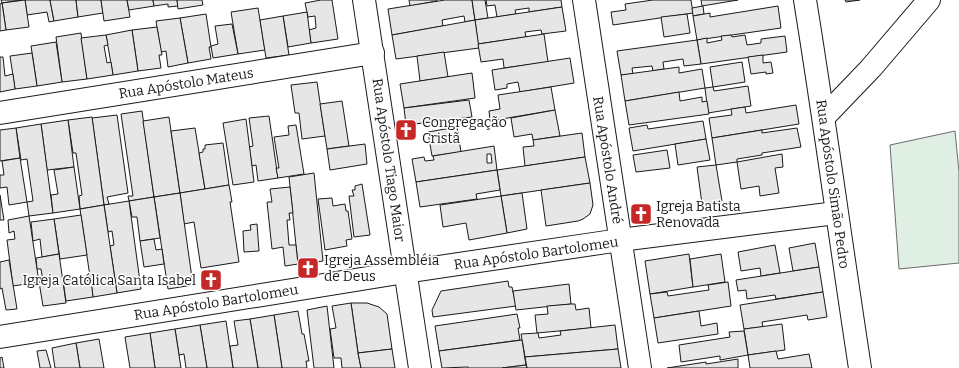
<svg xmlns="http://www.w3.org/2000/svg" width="959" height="368" font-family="Bitter,serif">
<rect width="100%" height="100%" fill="#fff"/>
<path fill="#e0efe3" stroke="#6a6a6a" d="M 955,131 L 959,172 L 959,263 L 899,269 L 890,145 Z"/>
<g fill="#e6e6e6" stroke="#1a1a1a" fill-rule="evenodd">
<path d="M 1,0 L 22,0 L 2,3 Z"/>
<path d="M 25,0 L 50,0 L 54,21 L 49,22 L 47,12 L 27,15 Z"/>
<path d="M 25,0 L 29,27 L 6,30 L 2,3 Z"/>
<path d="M 50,0 L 76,0 L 78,17 L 54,21 Z"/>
<path d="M 76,0 L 101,0 L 103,13 L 78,17 Z"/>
<path d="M 101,0 L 127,0 L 130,17 L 104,21 Z"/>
<path d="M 127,0 L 153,0 L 154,6 L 129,10 Z"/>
<path d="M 153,0 L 177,0 L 178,6 L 168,7 L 168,4 L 154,6 Z"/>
<path d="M 177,0 L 202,0 L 203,5 L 178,9 Z"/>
<path d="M 321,0 L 332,0 L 338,39 L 311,43 L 309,30 L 316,28 L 315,16 L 308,17 L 305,3 Z"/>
<path d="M 409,0 L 437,0 L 437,1 L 410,6 Z"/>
<path d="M 445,0 L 472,0 L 475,20 L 465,22 L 464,16 L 442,20 L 443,26 L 392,35 L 388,9 Z"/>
<path d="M 472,0 L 485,0 L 488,18 L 475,20 Z"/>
<path d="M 486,0 L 561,0 L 562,7 L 529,12 L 529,8 L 515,10 L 516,14 L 497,17 L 495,5 L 487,6 Z"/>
<path d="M 653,0 L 691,0 L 693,13 L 613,25 L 611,12 L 626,10 L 625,4 Z"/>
<path d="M 701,0 L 738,0 L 702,6 Z"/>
<path d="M 845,0 L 860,0 L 846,2 Z"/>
<path d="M 2,3 L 6,30 L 0,31 L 0,4 Z"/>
<path d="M 703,6 L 704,14 L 693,16 L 692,8 Z"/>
<path d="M 778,6 L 781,28 L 697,40 L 693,16 L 710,13 L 710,17 Z"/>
<path d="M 562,7 L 566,31 L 542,34 L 541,30 L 525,32 L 526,37 L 478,44 L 475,20 Z"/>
<path d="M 258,8 L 265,50 L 238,54 L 231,12 Z"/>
<path d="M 307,12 L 311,43 L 288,47 L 283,16 Z"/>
<path d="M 206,14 L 211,47 L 209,47 L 211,59 L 188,63 L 180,18 Z"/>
<path d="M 687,14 L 690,33 L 664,37 L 661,17 Z"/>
<path d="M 283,16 L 289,55 L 266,58 L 260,20 Z"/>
<path d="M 180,18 L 188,63 L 168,67 L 166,51 L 161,52 L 156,21 Z"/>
<path d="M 475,20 L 479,48 L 396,59 L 392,35 Z"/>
<path d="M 232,24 L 238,54 L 213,58 L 211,46 L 218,44 L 215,26 Z"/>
<path d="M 157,27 L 162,55 L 159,55 L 161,68 L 138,71 L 132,30 Z"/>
<path d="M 132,30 L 138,71 L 113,75 L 106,35 Z"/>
<path d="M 81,33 L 87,79 L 62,82 L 56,37 Z"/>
<path d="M 544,34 L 548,62 L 504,68 L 503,59 L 481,62 L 478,44 Z"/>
<path d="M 106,35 L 108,45 L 104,46 L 107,63 L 111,62 L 113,75 L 87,79 L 81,38 Z"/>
<path d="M 731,35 L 732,37 L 745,35 L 747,45 L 761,43 L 761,39 L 785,36 L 787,52 L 701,64 L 697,40 L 707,38 L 707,43 L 722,40 L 721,36 Z"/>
<path d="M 697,40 L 701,64 L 684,66 L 683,59 L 663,62 L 664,69 L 653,71 L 652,66 L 632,68 L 633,74 L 621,75 L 617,51 Z"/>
<path d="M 56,42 L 62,82 L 37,86 L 31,46 Z"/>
<path d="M 444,52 L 448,77 L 420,81 L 417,56 Z"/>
<path d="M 32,53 L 37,86 L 15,89 L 10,56 Z"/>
<path d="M 763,55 L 763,63 L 771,62 L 773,73 L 766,74 L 766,72 L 751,74 L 748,57 Z"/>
<path d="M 0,57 L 3,57 L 5,76 L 13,74 L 15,89 L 0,92 Z"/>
<path d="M 570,58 L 574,83 L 520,92 L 518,82 L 507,84 L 507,88 L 495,90 L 492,70 Z"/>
<path d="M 742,62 L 745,82 L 713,87 L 710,67 Z"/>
<path d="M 679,67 L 679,73 L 702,69 L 705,88 L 625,101 L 621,75 Z"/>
<path d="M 472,73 L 475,98 L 404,108 L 400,84 Z"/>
<path d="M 317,82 L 325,136 L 302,139 L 299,113 L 295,113 L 291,85 Z"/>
<path d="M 748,86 L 751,106 L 708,113 L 705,88 L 713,87 L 714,91 Z"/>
<path d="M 551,87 L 555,110 L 490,121 L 489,111 L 500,109 L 498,95 Z"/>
<path d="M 679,92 L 680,101 L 702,97 L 702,102 L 707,101 L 709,114 L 629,125 L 625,101 Z"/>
<path d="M 469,100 L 472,117 L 406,125 L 404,108 Z"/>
<path d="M 342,101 L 349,146 L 327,149 L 320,104 Z"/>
<path d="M 796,105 L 799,124 L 712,138 L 709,118 L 732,115 L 731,109 L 745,107 L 746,113 Z"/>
<path d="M 555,110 L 560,136 L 533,140 L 532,134 L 514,137 L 511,118 Z"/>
<path d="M 142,111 L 154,197 L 129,201 L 128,196 L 133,196 L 121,114 Z"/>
<path d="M 117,115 L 128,193 L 107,197 L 109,204 L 104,205 L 92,118 Z"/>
<path d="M 269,116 L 278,178 L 258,181 L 256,165 L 252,166 L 249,147 L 253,146 L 249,118 Z"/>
<path d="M 92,117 L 104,205 L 80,209 L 79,196 L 82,195 L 76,153 L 73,153 L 68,120 Z"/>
<path d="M 169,117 L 180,193 L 154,197 L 143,121 Z"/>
<path d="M 246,119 L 254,182 L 233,185 L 223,123 Z"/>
<path d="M 68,120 L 74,167 L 47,170 L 41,124 Z"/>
<path d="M 703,121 L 706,139 L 633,151 L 629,128 L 647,125 L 648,129 Z"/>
<path d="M 41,124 L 53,213 L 29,216 L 27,202 L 33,201 L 27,159 L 21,160 L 16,128 Z"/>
<path d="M 296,125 L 304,174 L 278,178 L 276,168 L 279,168 L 274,137 L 289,135 L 288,126 Z"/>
<path d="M 457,127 L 461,152 L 432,156 L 428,132 Z"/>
<path d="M 16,128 L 20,158 L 0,161 L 0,130 Z"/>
<path d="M 195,128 L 205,189 L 180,193 L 171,131 Z"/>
<path d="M 797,128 L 801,147 L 762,153 L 762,155 L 737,159 L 737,162 L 716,165 L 712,138 L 762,130 L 762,133 Z"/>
<path d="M 582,133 L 585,157 L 525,166 L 523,147 L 534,146 L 533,140 Z"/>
<path d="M 706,139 L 710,160 L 678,165 L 675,144 Z"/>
<path d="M 223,143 L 229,185 L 205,189 L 199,153 L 203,152 L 203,149 L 205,149 L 205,145 Z"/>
<path d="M 365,144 L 367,164 L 330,170 L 327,149 Z"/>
<path d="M 494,146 L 497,170 L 416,182 L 412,159 L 424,157 L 425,161 L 434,160 L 433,156 ZM 487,154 L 491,154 L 492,163 L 487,163 Z"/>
<path d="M 667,150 L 670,168 L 636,172 L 633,155 Z"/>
<path d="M 782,154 L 783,167 L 775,168 L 779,193 L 760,196 L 759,186 L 741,189 L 737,162 Z"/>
<path d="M 585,157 L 590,183 L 501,196 L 497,170 Z"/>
<path d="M 20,158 L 27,202 L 9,205 L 7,187 L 0,188 L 0,175 L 4,175 L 2,161 Z"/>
<path d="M 716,165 L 722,201 L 702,204 L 697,167 Z"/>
<path d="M 74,167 L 80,209 L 53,213 L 51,195 L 58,194 L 54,170 Z"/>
<path d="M 497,170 L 500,190 L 476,194 L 477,199 L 420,207 L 416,182 Z"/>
<path d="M 314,173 L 323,261 L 298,265 L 289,177 Z"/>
<path d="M 590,183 L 593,205 L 590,214 L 583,219 L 578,221 L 546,226 L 541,190 Z"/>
<path d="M 362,184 L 370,235 L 354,237 L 349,196 L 354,196 L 352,190 L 355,190 L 355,186 Z"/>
<path d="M 229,185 L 232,202 L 230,202 L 239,262 L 201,268 L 194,222 L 184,224 L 180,193 Z"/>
<path d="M 290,187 L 293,213 L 289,213 L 290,220 L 287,220 L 289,245 L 296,245 L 298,264 L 285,266 L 283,247 L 272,249 L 267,202 L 272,202 L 270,189 Z"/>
<path d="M 180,193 L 193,285 L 168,289 L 154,197 Z"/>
<path d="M 522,193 L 527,229 L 507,233 L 501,196 Z"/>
<path d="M 0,195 L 4,220 L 0,220 Z"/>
<path d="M 501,196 L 507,233 L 469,240 L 466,223 L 443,227 L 440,205 Z"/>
<path d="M 154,197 L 160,238 L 140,241 L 137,217 L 132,217 L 129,201 Z"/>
<path d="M 332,198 L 333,206 L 345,204 L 346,211 L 348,211 L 352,239 L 346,240 L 347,246 L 325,250 L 318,199 Z"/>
<path d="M 129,201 L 141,289 L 117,293 L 110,246 L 114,245 L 112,231 L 108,232 L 104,205 Z"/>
<path d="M 104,205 L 117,293 L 93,297 L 80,209 Z"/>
<path d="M 81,215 L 87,255 L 60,259 L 54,219 Z"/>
<path d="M 29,216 L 39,282 L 13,286 L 7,240 L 15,239 L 14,231 L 9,233 L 8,220 Z"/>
<path d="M 54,219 L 59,254 L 42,257 L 40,239 L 33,241 L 31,222 Z"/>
<path d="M 257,224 L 259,251 L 244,252 L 243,231 L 251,230 L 250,225 Z"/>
<path d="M 154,239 L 156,250 L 162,249 L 164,264 L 144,267 L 140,241 Z"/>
<path d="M 815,243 L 819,267 L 793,271 L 789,248 Z"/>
<path d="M 775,245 L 780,273 L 761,276 L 760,268 L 741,271 L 738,252 Z"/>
<path d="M 59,254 L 66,303 L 43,306 L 39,282 L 43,282 L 41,269 L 37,269 L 36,258 Z"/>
<path d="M 689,254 L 693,287 L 650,294 L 645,261 Z"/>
<path d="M 721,254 L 725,282 L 693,287 L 690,259 Z"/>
<path d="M 9,260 L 17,309 L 6,310 L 2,288 L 0,289 L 0,262 Z"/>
<path d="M 819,267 L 823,292 L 776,299 L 775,295 L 747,299 L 746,290 L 738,291 L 736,280 Z"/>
<path d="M 72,279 L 73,283 L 91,280 L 93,297 L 66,301 L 63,280 Z"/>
<path d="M 508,281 L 509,287 L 512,287 L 516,306 L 433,317 L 432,310 L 441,291 Z"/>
<path d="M 728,282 L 731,306 L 654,318 L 650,294 L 667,292 L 668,296 L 709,290 L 708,285 Z"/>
<path d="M 569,284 L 571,304 L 516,310 L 513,291 Z"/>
<path d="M 823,292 L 827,317 L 808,320 L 807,315 L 762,322 L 763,327 L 744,329 L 740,305 Z"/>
<path d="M 351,303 L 367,303 L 379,307 L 387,314 L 392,349 L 358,353 Z"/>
<path d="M 351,303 L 358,353 L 361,368 L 342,368 L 341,358 L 334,358 L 330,329 L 336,328 L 332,306 Z"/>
<path d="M 571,304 L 575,304 L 576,310 L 589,308 L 591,328 L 537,333 L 535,315 L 548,314 L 547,306 Z"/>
<path d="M 327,306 L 334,368 L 314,368 L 307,310 Z"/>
<path d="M 298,311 L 302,334 L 304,334 L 309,361 L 306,361 L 307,368 L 282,368 L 274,315 Z"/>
<path d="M 699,311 L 701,326 L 717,323 L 718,334 L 658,343 L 654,318 Z"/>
<path d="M 517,314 L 520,328 L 518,328 L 520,340 L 439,351 L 435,326 Z"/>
<path d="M 274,315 L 282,368 L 258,368 L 250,319 Z"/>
<path d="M 250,319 L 258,368 L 233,368 L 230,346 L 238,345 L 234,321 Z"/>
<path d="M 226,321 L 233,368 L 207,368 L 200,325 Z"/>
<path d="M 782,324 L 785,350 L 748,355 L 744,329 Z"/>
<path d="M 200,325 L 207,368 L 186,368 L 184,354 L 179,355 L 175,329 Z"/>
<path d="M 615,325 L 618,349 L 525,357 L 521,334 L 538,333 L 539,338 L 561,335 L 560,331 Z"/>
<path d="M 175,329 L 181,368 L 155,368 L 150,333 Z"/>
<path d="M 744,331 L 748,355 L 720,360 L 720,356 L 681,362 L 679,345 L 730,337 L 729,332 Z"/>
<path d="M 150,333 L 155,368 L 130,368 L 125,337 Z"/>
<path d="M 99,339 L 104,368 L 80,368 L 76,343 Z"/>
<path d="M 522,340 L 526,365 L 502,368 L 468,368 L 468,367 L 442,368 L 439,351 Z"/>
<path d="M 76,343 L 80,368 L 55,368 L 52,348 Z"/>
<path d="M 392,349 L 395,368 L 361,368 L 358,353 Z"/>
<path d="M 618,349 L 621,368 L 527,368 L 525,357 Z"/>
<path d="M 46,350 L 51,368 L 40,368 L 37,351 Z"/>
<path d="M 776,351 L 778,359 L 809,354 L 812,368 L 750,368 L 748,355 Z"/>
<path d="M 2,357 L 4,368 L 0,368 L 0,358 Z"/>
<path d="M 738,359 L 738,368 L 667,368 L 706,362 L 706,364 Z"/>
<path d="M 526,365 L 527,368 L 502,368 Z"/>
</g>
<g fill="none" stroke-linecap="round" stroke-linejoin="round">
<g stroke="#1a1a1a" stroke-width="24">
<g id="minor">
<path d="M 364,0 L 420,368"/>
<path d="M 584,0 L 640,368"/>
<path d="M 805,0 C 825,123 841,245 860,368"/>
<path d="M 0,113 L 373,53"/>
<path d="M 824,117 L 871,68 L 929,0"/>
<path d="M 0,337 L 405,272 L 620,240 L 836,213"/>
</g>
</g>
<use href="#minor" stroke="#fff" stroke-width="22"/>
</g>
<defs>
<g id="church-square" transform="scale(1.15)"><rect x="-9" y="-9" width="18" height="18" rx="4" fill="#c62828" stroke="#fff"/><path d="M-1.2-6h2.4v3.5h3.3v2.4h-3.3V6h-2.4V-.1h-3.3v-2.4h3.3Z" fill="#fff"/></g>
</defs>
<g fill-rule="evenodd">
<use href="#church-square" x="406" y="130"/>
<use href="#church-square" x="641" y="214"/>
<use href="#church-square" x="308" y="268"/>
<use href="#church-square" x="211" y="280"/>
</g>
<g text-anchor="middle" stroke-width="3" stroke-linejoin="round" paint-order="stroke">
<g font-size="14" fill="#1a1a1a" stroke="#fff">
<text transform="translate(186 83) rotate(-9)" y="5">Rua Apóstolo Mateus</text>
<text transform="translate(389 160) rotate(82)" y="5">Rua Apóstolo Tiago Maior</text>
<text transform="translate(608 160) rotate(81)" y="5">Rua Apóstolo André</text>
<text transform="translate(833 184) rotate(82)" y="5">Rua Apóstolo Simão Pedro</text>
<text transform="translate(536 253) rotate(-8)" y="5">Rua Apóstolo Bartolomeu</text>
<text transform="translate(216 302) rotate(-9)" y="5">Rua Apóstolo Bartolomeu</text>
</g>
<g font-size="14" fill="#1a1a1a" stroke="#fff" text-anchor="start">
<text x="422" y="127">Congregação<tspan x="422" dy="16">Cristã</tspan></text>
<text x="656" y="211">Igreja Batista<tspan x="656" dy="16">Renovada</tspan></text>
<text x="324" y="265">Igreja Assembléia<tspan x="324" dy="16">de Deus</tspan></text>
<text x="196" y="285" text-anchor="end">Igreja Católica Santa Isabel</text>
</g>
</g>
</svg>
